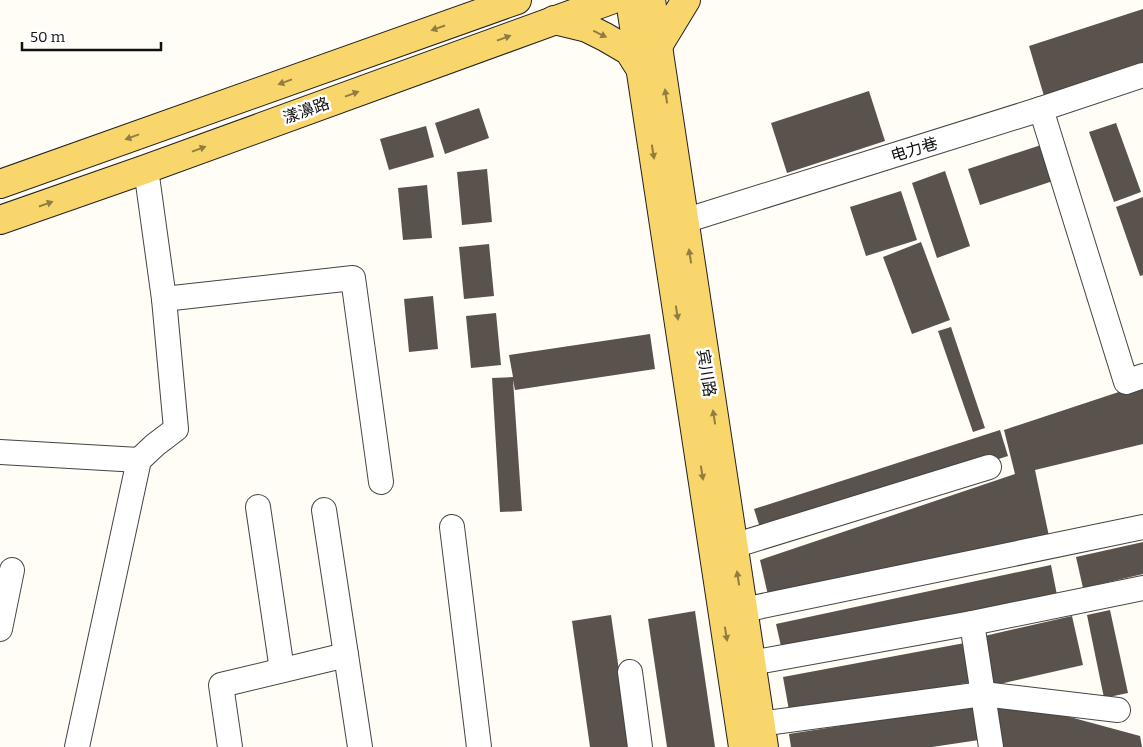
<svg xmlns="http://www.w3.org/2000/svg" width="1143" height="747" font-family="Bitter,'Noto Sans SC',serif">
<rect width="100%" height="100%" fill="#fffdf5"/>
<g fill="#5a524d">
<path d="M 1143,9 L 1143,65 L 1044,96 L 1029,46 Z"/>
<path d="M 869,91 L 885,141 L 787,173 L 771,123 Z"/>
<path d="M 479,108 L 489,138 L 445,154 L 435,123 Z"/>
<path d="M 1116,123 L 1141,192 L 1114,202 L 1089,132 Z"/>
<path d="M 426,126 L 434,157 L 389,170 L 380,139 Z"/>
<path d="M 1041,145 L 1053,181 L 980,205 L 968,169 Z"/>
<path d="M 487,169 L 492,222 L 462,225 L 457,172 Z"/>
<path d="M 945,171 L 970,246 L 937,258 L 912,183 Z"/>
<path d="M 427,185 L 432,238 L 403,240 L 398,188 Z"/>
<path d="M 901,191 L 917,240 L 866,256 L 850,207 Z"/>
<path d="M 1143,197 L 1143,275 L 1140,276 L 1116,207 Z"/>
<path d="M 921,242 L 950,320 L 912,334 L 883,257 Z"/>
<path d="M 489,244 L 494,296 L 464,299 L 459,247 Z"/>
<path d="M 433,296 L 438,349 L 409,352 L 404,299 Z"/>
<path d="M 496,313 L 501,365 L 471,368 L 466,316 Z"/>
<path d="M 951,327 L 985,428 L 973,432 L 938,331 Z"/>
<path d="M 650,334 L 655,369 L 515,390 L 513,380 L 522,511 L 500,512 L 492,378 L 513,377 L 509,355 Z"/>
<path d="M 1143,384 L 1143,444 L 1035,470 L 1050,541 L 770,604 L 760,560 L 1015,474 L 1004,430 Z"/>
<path d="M 1000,430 L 1008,456 L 762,534 L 754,509 Z"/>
<path d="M 1143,542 L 1143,574 L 1083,588 L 1076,557 Z"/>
<path d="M 1051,565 L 1057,595 L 783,655 L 776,624 Z"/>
<path d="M 1110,610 L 1128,693 L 1104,698 L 1087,615 Z"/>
<path d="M 695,611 L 715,747 L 667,747 L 648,619 Z"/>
<path d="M 611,615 L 630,747 L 590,747 L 572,621 Z"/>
<path d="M 1072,616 L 1083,665 L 991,686 L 980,637 Z"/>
<path d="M 970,642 L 977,681 L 790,716 L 783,677 Z"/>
<path d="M 996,704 L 1033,707 L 1140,736 L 1142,747 L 1002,747 Z"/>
<path d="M 974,705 L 979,740 L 932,747 L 791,747 L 789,734 Z"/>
</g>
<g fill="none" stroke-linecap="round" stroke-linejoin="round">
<g stroke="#444" stroke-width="26">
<g id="minor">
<path d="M 1041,109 L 1126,382 L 1143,376"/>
<path d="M 684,221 L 1041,109 L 1143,75"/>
<path d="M 164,299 L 353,278 L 381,482"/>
<path d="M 0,452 L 139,460"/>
<path d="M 258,507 L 282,670"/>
<path d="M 324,510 L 360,747"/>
<path d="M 452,527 L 479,747"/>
<path d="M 733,546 L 989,467"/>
<path d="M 743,610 L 1143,527"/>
<path d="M 972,623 L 991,747"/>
<path d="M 0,629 L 12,570"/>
<path d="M 751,663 L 972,623 L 1143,588"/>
<path d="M 630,672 L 640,747"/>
<path d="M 760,724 L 983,694 L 1118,710"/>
<path d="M 77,747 L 139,460 L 155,445 L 176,429 L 164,299 L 146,169"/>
<path d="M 230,747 L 221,685 L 346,655"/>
</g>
</g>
<g stroke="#222" stroke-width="30">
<g id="major">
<path d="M 630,0 L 743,747"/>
<path d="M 651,0 L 764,747"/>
<path d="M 554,20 L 587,28 L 605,37 L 629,51 L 641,70"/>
<path d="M 658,46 L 686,0"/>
<path d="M 0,184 L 517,0"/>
<path d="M 0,220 L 146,169 L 611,0"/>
</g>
</g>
<use href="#minor" stroke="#fff" stroke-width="24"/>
<use href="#major" stroke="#f9d66b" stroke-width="28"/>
</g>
<defs><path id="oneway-solid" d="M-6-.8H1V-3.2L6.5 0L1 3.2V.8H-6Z" transform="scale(1.25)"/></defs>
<g fill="#917d42">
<use href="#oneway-solid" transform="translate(438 28) rotate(161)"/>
<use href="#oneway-solid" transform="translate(600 34) rotate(26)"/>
<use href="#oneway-solid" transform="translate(504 38) rotate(-20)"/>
<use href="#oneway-solid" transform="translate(285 82) rotate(160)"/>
<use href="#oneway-solid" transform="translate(352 94) rotate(-20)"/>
<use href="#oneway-solid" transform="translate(666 96) rotate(-99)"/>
<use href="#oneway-solid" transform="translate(132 137) rotate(160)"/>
<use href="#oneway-solid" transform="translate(199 149) rotate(-20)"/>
<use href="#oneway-solid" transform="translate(653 152) rotate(81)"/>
<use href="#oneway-solid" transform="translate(46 204) rotate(-19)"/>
<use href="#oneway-solid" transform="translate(690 256) rotate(-99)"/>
<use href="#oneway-solid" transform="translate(677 313) rotate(81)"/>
<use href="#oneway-solid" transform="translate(714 417) rotate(-99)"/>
<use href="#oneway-solid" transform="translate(702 473) rotate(81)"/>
<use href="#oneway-solid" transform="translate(738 578) rotate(-99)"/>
<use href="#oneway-solid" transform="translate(726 634) rotate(81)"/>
</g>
<g text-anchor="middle" stroke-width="5" stroke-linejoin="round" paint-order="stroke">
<g font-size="16" fill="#111" stroke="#fff">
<text transform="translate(306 110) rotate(-20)" y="6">漾濞路</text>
<text transform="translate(914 149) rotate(-17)" y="6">电力巷</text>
<text transform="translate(707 373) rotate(81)" y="6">宾川路</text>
</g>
</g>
<path d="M22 42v8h139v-8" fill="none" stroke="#111111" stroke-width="2.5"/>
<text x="30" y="42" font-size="15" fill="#111111" stroke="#ffffff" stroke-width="4" paint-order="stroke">50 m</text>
</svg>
